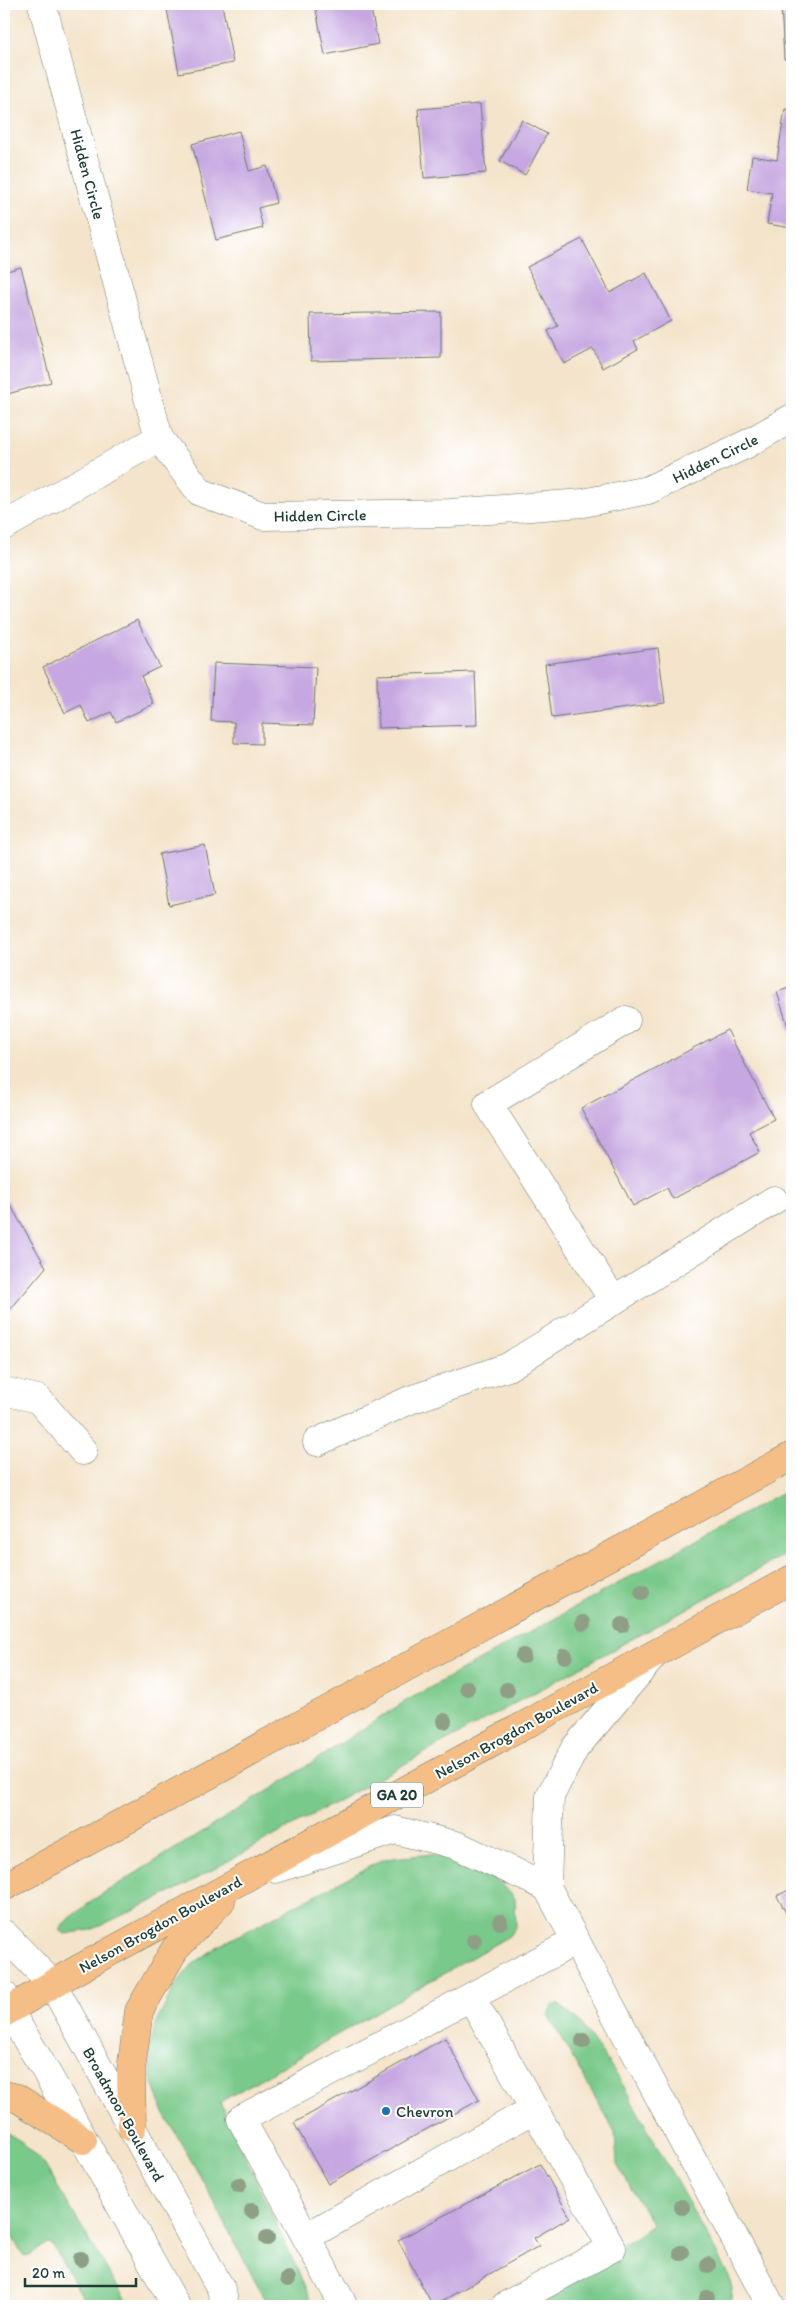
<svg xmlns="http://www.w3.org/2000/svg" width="796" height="2310" font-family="Itim,sans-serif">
<rect width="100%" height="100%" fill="#fff"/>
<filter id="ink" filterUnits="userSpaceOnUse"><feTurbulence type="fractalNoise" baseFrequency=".02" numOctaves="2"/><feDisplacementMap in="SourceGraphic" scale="10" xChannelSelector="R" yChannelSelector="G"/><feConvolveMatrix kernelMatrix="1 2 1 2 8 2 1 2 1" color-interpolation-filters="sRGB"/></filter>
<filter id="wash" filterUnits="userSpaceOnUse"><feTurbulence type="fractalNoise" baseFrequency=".0096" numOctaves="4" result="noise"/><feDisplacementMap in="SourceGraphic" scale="20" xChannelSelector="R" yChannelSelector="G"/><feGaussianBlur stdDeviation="1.12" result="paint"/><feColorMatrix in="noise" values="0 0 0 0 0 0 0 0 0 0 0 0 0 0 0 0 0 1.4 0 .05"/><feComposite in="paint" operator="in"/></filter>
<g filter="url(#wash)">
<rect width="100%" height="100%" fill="#f4e4cb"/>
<g fill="#79c98a" stroke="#4c835f">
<path d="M 792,1487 L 792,1551 L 174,1891 L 91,1930 L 65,1934 L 60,1930 L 63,1924 L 94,1899 L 273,1788 L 404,1702 Z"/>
<path d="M 431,1854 C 468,1862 489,1870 515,1898 L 516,1926 L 509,1936 L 220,2102 L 314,2306 L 268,2306 L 204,2183 L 164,2113 L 151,2078 L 150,2048 L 155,2025 L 176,1984 L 192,1965 L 218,1946 L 384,1859 Z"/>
<path d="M 558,2004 L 580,2023 L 618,2076 L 729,2276 L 732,2289 L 730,2306 L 530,2306 L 653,2225 L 617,2165 L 615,2132 L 548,2015 L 551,2007 Z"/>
<path d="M 4,2131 L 22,2142 L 44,2164 L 129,2306 L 88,2306 L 51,2243 L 24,2257 L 8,2230 L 4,2232 Z"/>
</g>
<g id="blocks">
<g fill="#c6a7e1">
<path d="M 166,4 L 222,4 L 233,63 L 179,73 Z"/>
<path d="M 319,4 L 370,4 L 378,44 L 325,55 L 315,5 Z"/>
<path d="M 781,4 L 792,4 L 792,59 L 784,59 Z"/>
<path d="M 480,104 L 486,173 L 424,178 L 418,109 Z"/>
<path d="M 785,109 L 792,110 L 792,228 L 767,224 L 772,193 L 747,189 L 752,156 L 777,160 Z"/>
<path d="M 522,120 L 547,134 L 525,175 L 500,161 Z"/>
<path d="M 239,131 L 249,171 L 267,166 L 276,203 L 258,208 L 263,228 L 216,240 L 192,144 Z"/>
<path d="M 582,239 L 610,293 L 646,273 L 671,321 L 634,341 L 638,349 L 603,368 L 593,349 L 564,364 L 548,331 L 558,326 L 527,267 Z"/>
<path d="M 21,267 L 51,382 L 4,395 L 4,272 Z"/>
<path d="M 441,312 L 441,358 L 311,361 L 310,314 Z"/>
<path d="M 137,620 L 160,667 L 141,676 L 154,704 L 116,722 L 111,712 L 89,723 L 81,705 L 65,713 L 43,667 Z"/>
<path d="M 658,648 L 665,703 L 552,718 L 545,664 Z"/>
<path d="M 214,663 L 316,667 L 313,725 L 262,723 L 262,744 L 234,743 L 234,722 L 211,721 Z"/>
<path d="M 475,672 L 477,725 L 378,728 L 377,675 Z"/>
<path d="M 205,845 L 215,895 L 169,905 L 159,854 Z"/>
<path d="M 792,987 L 792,1039 L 777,992 Z"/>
<path d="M 727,1030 L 774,1119 L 749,1132 L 760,1152 L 673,1199 L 667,1188 L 633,1206 L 581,1108 Z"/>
<path d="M 4,1199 L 8,1201 L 46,1267 L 4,1317 Z"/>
<path d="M 792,1888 L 792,1924 L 777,1896 Z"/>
<path d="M 445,2038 L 479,2100 L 328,2184 L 294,2123 Z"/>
<path d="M 540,2164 L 570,2217 L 534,2238 L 539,2246 L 433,2306 L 398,2240 Z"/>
</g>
</g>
</g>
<g filter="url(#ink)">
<use href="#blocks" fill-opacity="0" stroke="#6a7769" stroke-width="1"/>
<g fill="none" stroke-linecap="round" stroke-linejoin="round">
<g stroke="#6a7769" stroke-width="29">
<g id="minor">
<path d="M 42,4 L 159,438 L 200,492 L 263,516 L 450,513 L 583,503 L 648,490 L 747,444 L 792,418"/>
<path d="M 4,526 L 159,438"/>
<path d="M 613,1300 L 488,1104 L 626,1020"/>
<path d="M 4,1394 L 8,1392 L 38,1399 L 83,1451"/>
<path d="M 317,1442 L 410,1400 L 508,1367 L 774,1200"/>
<path d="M 654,1655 L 575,1748 L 550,1796 L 547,1887 L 771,2306"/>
<path d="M 276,1869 L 395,1830 L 456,1845 L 547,1887"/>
<path d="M 4,1934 L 53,1985 L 221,2289 L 225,2306"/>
<path d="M 4,1995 L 9,2011 L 44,2068 L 176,2306"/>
<path d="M 471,1997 L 612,2248 L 505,2306"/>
<path d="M 306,2237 L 534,2109"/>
<path d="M 344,2306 L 241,2119 L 576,1941"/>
</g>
</g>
<g stroke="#6a7769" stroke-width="29">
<g id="highway">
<path d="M 4,1887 L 792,1456"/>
<path d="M 4,2013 L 73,1972 L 792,1579"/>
<path d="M 4,2095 L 17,2098 L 83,2140"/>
<path d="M 132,2128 L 131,2070 L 139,2011 L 175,1949 L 221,1901"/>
</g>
</g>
<use href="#minor" stroke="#fff" stroke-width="28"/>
<use href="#highway" stroke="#f6be87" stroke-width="28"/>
</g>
<g fill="#8e9f86">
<circle cx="642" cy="1592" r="8"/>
<circle cx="583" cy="1623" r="8"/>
<circle cx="622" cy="1625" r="8"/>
<circle cx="523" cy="1656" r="8"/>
<circle cx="565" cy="1656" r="8"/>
<circle cx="467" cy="1688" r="8"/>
<circle cx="507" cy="1690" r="8"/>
<circle cx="444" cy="1721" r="8"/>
<circle cx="500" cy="1922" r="8"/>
<circle cx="474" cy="1941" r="8"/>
<circle cx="583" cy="2041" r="8"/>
<circle cx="239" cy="2185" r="8"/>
<circle cx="682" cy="2207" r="8"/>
<circle cx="252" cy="2211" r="8"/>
<circle cx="267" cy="2238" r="8"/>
<circle cx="681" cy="2253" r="8"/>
<circle cx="81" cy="2259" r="8"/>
<circle cx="708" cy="2265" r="8"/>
<circle cx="288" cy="2279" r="8"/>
<circle cx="707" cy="2298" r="8"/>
</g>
</g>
<circle fill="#1f6fb2" stroke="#fff" stroke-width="2" cx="386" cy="2111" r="5"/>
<g text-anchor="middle" stroke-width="4" stroke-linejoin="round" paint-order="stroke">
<rect fill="#fff" stroke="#627771" stroke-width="1" x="371" y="1782.5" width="52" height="25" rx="4"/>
<g font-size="15" font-weight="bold" fill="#1f3d34">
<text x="397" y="1800">GA 20</text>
</g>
<g font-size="16" fill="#1f3d34" stroke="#fff">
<text transform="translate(88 174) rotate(75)" y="6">Hidden Circle</text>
<text transform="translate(715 458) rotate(-26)" y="6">Hidden Circle</text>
<text transform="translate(320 515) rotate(-1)" y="6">Hidden Circle</text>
<text transform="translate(516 1730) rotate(-29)" y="6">Nelson Brogdon Boulevard</text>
<text transform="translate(160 1924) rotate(-29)" y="6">Nelson Brogdon Boulevard</text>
<text transform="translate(124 2114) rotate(61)" y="6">Broadmoor Boulevard</text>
</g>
<g font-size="16" fill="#1f3d34" stroke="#fff" text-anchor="start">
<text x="396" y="2117">Chevron</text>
</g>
</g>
<rect width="796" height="2310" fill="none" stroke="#fff" stroke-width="20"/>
<path d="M25 2278v8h111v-8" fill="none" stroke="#1f3d34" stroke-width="2.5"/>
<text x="32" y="2278" font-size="15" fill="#1f3d34" stroke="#ffffff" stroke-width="4" paint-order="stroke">20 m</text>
</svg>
